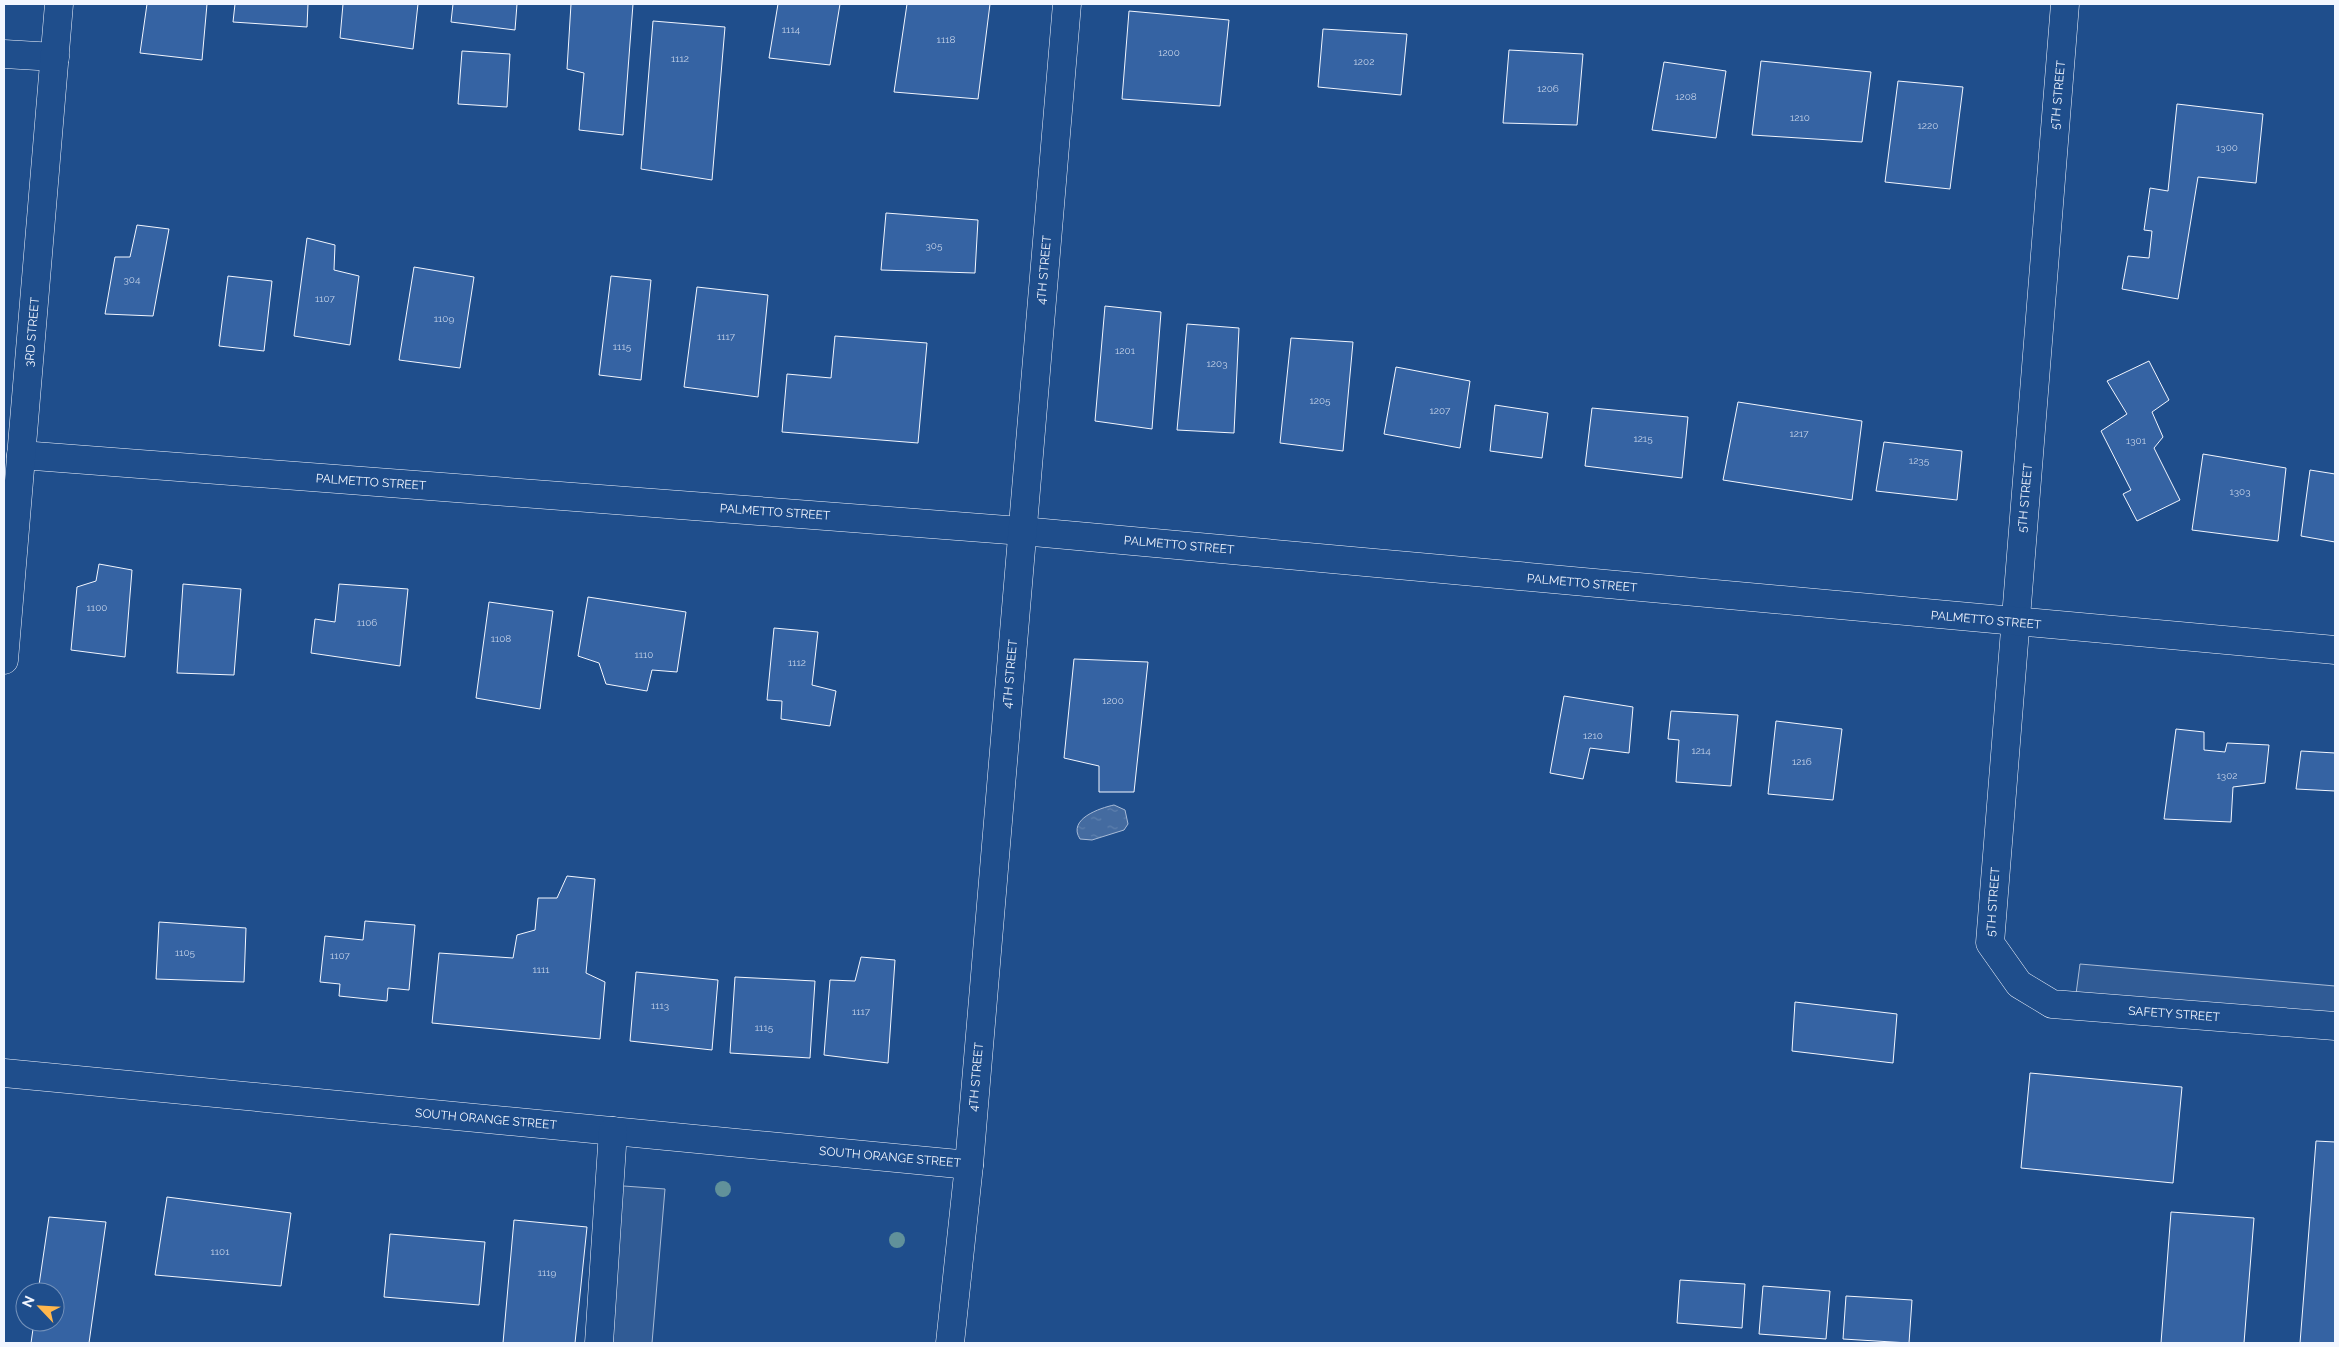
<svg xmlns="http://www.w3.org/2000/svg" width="2339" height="1347" font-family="Raleway,sans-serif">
<defs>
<pattern id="water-ripples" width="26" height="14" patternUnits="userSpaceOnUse" patternTransform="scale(1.25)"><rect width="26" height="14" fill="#446ba0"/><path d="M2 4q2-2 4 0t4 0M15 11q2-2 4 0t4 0" fill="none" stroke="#5f81ae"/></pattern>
</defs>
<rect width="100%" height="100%" fill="#1f4e8c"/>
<g fill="#305b95" stroke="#a8bbd7">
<path d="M 2080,964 L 2335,986 L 2335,1016 L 2076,994 Z"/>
<path d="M 610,1185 L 665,1189 L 652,1343 L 599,1343 Z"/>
</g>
<path fill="url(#water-ripples)" stroke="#a8bbd7" d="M 1114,805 L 1125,810 L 1128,824 L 1124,830 L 1092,840 L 1080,839 C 1067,819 1100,808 1114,805 Z"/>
<g fill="#3563a3" stroke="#f2f6ff">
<path d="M 147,4 L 207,4 L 202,60 L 140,53 Z"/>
<path d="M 235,4 L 308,4 L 307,27 L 233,22 Z"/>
<path d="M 343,4 L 418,4 L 413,49 L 340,38 Z"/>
<path d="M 453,4 L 517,4 L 515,30 L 451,22 Z"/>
<path d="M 571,4 L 633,4 L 623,135 L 579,130 L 584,73 L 567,69 Z"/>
<path d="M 778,4 L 840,4 L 830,65 L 769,58 Z"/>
<path d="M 907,4 L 990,4 L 978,99 L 894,92 Z"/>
<path d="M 1129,11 L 1229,20 L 1220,106 L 1122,99 Z"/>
<path d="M 653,21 L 725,27 L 712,180 L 641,169 Z"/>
<path d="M 1323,29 L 1407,34 L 1401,95 L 1318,87 Z"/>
<path d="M 1509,50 L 1583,54 L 1577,125 L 1503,123 Z"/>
<path d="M 462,51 L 510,54 L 507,107 L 458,104 Z"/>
<path d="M 1761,61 L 1871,72 L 1862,142 L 1752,135 Z"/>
<path d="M 1664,62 L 1726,71 L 1716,138 L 1652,130 Z"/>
<path d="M 1898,81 L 1963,87 L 1950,189 L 1885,182 Z"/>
<path d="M 2177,104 L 2263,114 L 2256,183 L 2198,177 L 2178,299 L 2122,289 L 2128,256 L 2149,258 L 2152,231 L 2144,230 L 2150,188 L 2168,191 Z"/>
<path d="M 886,213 L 978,220 L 975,273 L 881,270 Z"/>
<path d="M 137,225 L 169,229 L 153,316 L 105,314 L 115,257 L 130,257 Z"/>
<path d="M 307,238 L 335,245 L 334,270 L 359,276 L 350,345 L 294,336 Z"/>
<path d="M 414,267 L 474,277 L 460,368 L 399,360 Z"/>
<path d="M 228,276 L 272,281 L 264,351 L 219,346 Z"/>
<path d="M 611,276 L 651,280 L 641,380 L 599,375 Z"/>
<path d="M 697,287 L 768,295 L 758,397 L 684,387 Z"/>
<path d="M 1105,306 L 1161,312 L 1152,429 L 1095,421 Z"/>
<path d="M 1187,324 L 1239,328 L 1234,433 L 1177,430 Z"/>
<path d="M 835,336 L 927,343 L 918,443 L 782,432 L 787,374 L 831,378 Z"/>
<path d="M 1291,338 L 1353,342 L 1343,451 L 1280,443 Z"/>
<path d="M 2149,361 L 2169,400 L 2152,412 L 2163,437 L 2154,448 L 2180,500 L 2137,521 L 2123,494 L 2131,490 L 2101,431 L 2127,414 L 2107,381 Z"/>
<path d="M 1396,367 L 1470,381 L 1460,448 L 1384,434 Z"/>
<path d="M 1738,402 L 1862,421 L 1852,500 L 1723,480 Z"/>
<path d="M 1495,405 L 1548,413 L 1542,458 L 1490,451 Z"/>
<path d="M 1592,408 L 1688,417 L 1682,478 L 1585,466 Z"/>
<path d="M 1884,442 L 1962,451 L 1957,500 L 1876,491 Z"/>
<path d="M 2203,454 L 2286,468 L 2278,541 L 2192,530 Z"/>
<path d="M 2310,470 L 2335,474 L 2335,542 L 2301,536 Z"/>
<path d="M 99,564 L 132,570 L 125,657 L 71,650 L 77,587 L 96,581 Z"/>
<path d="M 183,584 L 241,589 L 234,675 L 177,673 Z"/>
<path d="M 339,584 L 408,589 L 400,666 L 311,653 L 315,619 L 335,622 Z"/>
<path d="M 588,597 L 686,612 L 677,672 L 652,670 L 647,691 L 606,684 L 599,663 L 578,656 Z"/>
<path d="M 489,602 L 553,611 L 540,709 L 476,698 Z"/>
<path d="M 774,628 L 818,632 L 812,685 L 836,691 L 830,726 L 781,719 L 782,701 L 767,700 Z"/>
<path d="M 1074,659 L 1148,662 L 1134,792 L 1099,792 L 1099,766 L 1064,758 Z"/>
<path d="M 1564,696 L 1633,707 L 1629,753 L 1590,748 L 1583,779 L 1550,773 Z"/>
<path d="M 1671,711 L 1738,715 L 1731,786 L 1676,782 L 1679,740 L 1668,739 Z"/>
<path d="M 1776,721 L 1842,729 L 1833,800 L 1768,794 Z"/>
<path d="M 2176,729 L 2204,732 L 2204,750 L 2225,752 L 2227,743 L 2269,745 L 2265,783 L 2233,787 L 2231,822 L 2164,819 Z"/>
<path d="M 2301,751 L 2335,753 L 2335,791 L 2296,789 Z"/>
<path d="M 567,876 L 595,879 L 586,973 L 605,982 L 600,1039 L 432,1023 L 439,953 L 513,958 L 517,935 L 535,930 L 538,898 L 557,898 Z"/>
<path d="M 365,921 L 415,925 L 409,990 L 388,988 L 387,1001 L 339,996 L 340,984 L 320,982 L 325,936 L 363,940 Z"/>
<path d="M 159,922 L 246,928 L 244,982 L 156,979 Z"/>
<path d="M 861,957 L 895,960 L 888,1063 L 824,1055 L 830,980 L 855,981 Z"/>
<path d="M 636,972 L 718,980 L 712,1050 L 630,1041 Z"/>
<path d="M 735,977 L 815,981 L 810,1058 L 730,1053 Z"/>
<path d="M 1795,1002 L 1897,1014 L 1893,1063 L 1792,1051 Z"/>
<path d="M 2030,1073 L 2182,1087 L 2173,1183 L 2021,1168 Z"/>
<path d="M 2316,1141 L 2335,1142 L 2335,1343 L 2300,1343 Z"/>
<path d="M 167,1197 L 291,1213 L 281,1286 L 155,1275 Z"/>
<path d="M 2171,1212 L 2254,1218 L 2244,1343 L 2161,1343 Z"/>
<path d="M 49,1217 L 106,1222 L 89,1343 L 31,1343 L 34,1322 L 55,1322 L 55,1292 L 38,1292 Z"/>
<path d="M 514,1220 L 587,1227 L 575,1343 L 503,1343 Z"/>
<path d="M 390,1234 L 485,1242 L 479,1305 L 384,1297 Z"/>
<path d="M 1680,1280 L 1745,1284 L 1742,1328 L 1677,1323 Z"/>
<path d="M 1763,1286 L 1830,1291 L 1826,1339 L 1759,1334 Z"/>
<path d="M 1846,1296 L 1912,1300 L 1909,1343 L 1843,1339 Z"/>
</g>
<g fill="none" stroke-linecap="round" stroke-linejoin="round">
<g stroke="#f2f6ff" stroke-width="29">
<g id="minor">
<path d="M 2065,4 L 1990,943 L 2019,984 L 2052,1004 L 2335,1026"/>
<path d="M 4,54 L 55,57"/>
<path d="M 21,455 L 1022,531 L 2335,650"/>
<path d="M 4,660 L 59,4"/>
<path d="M 4,1073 L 969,1165"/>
<path d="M 599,1343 L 613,1131"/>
<path d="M 950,1343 L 969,1165 L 1067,4"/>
</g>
</g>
<use href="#minor" stroke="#1f4e8c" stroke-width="28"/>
</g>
<g fill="#61919a">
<circle cx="723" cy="1189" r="8"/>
<circle cx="897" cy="1240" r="8"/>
</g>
<g text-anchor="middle" stroke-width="4" stroke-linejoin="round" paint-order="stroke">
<g font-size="10" fill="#c3d1e8">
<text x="791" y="33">1114</text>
<text x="946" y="43">1118</text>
<text x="1169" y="56">1200</text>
<text x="680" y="62">1112</text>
<text x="1364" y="65">1202</text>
<text x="1548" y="92">1206</text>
<text x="1686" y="100">1208</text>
<text x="1800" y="121">1210</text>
<text x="1928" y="129">1220</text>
<text x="2227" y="151">1300</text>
<text x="934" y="249">305</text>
<text x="132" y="283">304</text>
<text x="325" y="302">1107</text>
<text x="444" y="322">1109</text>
<text x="726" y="340">1117</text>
<text x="622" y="350">1115</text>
<text x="1125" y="354">1201</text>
<text x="1217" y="367">1203</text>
<text x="1320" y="404">1205</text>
<text x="1440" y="414">1207</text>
<text x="1799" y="437">1217</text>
<text x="1643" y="442">1215</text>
<text x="2136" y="444">1301</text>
<text x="1919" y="464">1235</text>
<text x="2240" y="495">1303</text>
<text x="97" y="611">1100</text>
<text x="367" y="626">1106</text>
<text x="501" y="642">1108</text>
<text x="644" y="658">1110</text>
<text x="797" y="666">1112</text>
<text x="1113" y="704">1200</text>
<text x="1593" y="739">1210</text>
<text x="1701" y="754">1214</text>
<text x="1802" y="765">1216</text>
<text x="2227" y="779">1302</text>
<text x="185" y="956">1105</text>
<text x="340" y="959">1107</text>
<text x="541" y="973">1111</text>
<text x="660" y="1009">1113</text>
<text x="861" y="1015">1117</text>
<text x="764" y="1031">1115</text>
<text x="220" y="1255">1101</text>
<text x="547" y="1276">1119</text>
</g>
<g font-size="12" fill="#f2f6ff" stroke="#1f4e8c">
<text transform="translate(2058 95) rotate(-85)" y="4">5TH STREET</text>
<text transform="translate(1044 270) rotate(-85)" y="4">4TH STREET</text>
<text transform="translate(32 332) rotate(-85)" y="4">3RD STREET</text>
<text transform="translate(371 482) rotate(4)" y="4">PALMETTO STREET</text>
<text transform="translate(2025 498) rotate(-85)" y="4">5TH STREET</text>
<text transform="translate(775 512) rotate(4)" y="4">PALMETTO STREET</text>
<text transform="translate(1179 545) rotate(5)" y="4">PALMETTO STREET</text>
<text transform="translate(1582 583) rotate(5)" y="4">PALMETTO STREET</text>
<text transform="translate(1986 620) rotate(5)" y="4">PALMETTO STREET</text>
<text transform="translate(1010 674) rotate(-85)" y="4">4TH STREET</text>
<text transform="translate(1993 902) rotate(-86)" y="4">5TH STREET</text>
<text transform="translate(2174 1014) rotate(4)" y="4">SAFETY STREET</text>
<text transform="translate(976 1077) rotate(-85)" y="4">4TH STREET</text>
<text transform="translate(486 1119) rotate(5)" y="4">SOUTH ORANGE STREET</text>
<text transform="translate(890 1157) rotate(5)" y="4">SOUTH ORANGE STREET</text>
</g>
</g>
<rect width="2339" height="1347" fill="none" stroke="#f2f6ff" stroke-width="10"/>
<g transform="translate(40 1307) rotate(295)"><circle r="24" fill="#1f4e8c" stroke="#7391ba"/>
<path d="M0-4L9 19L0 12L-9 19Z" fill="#ffb74d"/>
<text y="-8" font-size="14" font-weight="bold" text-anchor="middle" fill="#f2f6ff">N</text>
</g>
</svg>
